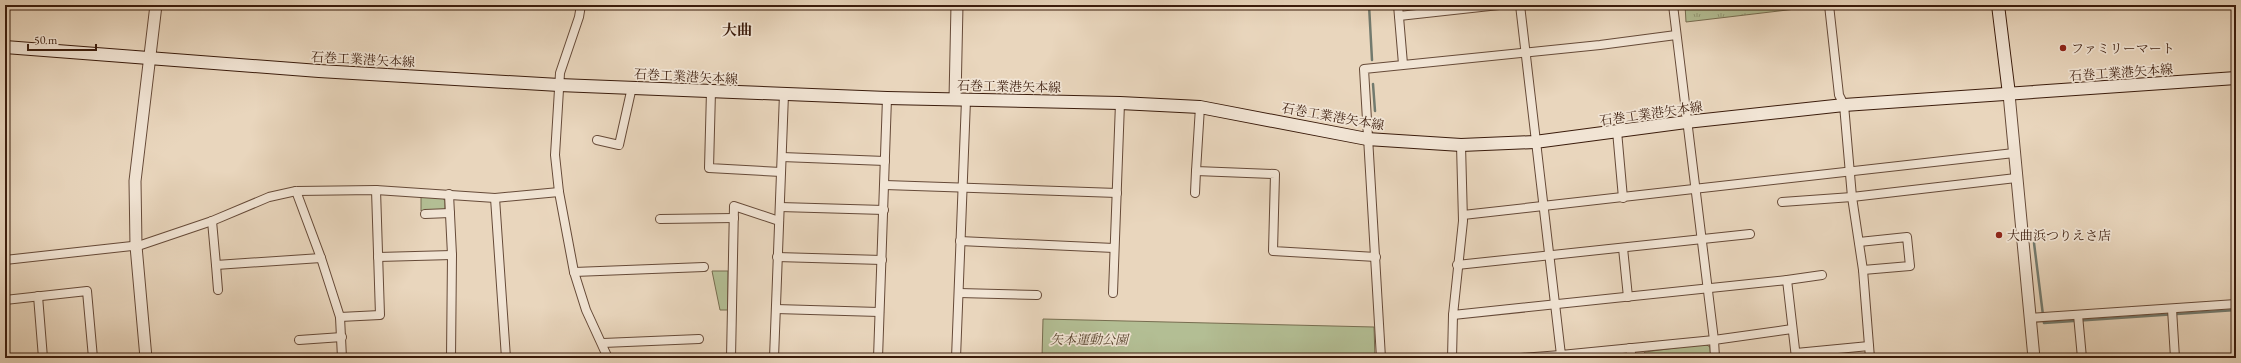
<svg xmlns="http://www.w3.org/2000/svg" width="2241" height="363" font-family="'EB Garamond','Noto Serif JP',serif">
<defs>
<pattern id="grass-tufts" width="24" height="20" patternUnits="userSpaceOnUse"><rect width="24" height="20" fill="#b3be94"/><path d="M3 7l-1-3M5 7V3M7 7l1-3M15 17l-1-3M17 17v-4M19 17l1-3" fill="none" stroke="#939a77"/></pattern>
</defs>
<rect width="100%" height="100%" fill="#e9d6bd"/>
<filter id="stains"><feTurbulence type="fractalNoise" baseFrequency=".005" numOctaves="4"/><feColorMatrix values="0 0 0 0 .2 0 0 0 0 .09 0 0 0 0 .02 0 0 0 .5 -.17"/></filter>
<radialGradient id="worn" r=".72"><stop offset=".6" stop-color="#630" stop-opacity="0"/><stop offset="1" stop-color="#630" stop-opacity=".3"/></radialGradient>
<path fill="url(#grass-tufts)" stroke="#776d50" d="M 1685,5 L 1821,5 L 1821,6 L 1686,22 Z"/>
<g fill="#b3be94" stroke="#776d50">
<path d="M 421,195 L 440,197 L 445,200 L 445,209 L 441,211 L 421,211 Z"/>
<path d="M 712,271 L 728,271 L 728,310 L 720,310 Z"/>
<path d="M 1043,319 L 1374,327 L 1375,358 L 1042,358 Z"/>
<path d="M 1705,344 L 1710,347 L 1711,358 L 1640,358 L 1645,352 Z"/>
</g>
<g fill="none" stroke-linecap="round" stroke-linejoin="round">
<g stroke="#727a6e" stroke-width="2.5">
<path d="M 1369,5 L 1372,60"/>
<path d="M 1373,84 L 1375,111"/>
<path d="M 2034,243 L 2044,323 L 2236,310"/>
</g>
<g stroke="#664a38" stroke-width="10">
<g id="minor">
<path d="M 581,5 L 579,17 L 560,73 L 555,155 L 559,192 L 574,272 L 586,310 L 608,358"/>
<path d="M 1398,5 L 1403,64"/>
<path d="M 1520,5 L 1561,355 L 1714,340 L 1673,5"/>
<path d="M 1829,5 L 1839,95 L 1844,105 L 1852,197 L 1863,270 L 1870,358"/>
<path d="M 1399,16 L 1499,5"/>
<path d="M 711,91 L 709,168 L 781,172"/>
<path d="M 1200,107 L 1196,171 L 1275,174 L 1273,251 L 1376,257"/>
<path d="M 1617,131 L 1623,198"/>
<path d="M 597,140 L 619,145 L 632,87"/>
<path d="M 1461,145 L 1463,221 L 1453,315 L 1787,280 L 1796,358"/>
<path d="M 782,157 L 885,161"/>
<path d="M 885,185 L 1117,193"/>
<path d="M 296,191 L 321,258 L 340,317 L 342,358"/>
<path d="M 1195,193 L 1196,171"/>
<path d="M 449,194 L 452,255 L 451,358"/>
<path d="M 495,198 L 506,358"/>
<path d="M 1782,202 L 1852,197 L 2016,178"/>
<path d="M 780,207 L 884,210"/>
<path d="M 425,214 L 450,213"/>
<path d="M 1463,215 L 2014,153"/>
<path d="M 660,219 L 734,218"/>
<path d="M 212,221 L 216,265 L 321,258"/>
<path d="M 960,241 L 1114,248"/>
<path d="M 1859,242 L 1907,237 L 1910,266 L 1863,270"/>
<path d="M 1623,248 L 1628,297"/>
<path d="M 378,257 L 452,255"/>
<path d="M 777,257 L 882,260"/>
<path d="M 5,260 L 141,245 L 212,221 L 269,197 L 296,191 L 376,190 L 495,198 L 559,192"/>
<path d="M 216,265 L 218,290"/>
<path d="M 1457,265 L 1750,234"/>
<path d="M 574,272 L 704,267"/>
<path d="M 1787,280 L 1822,275"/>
<path d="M 959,293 L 1037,295"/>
<path d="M 1113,293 L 1120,103"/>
<path d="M 38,296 L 43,358"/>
<path d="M 5,300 L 87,291 L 93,358"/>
<path d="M 776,309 L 879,312"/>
<path d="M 2172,309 L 2175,358"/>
<path d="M 2078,315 L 2082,358"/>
<path d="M 340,317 L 380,315 L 376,190"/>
<path d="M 2030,318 L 2236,304"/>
<path d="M 299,340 L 342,337"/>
<path d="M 603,343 L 699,339"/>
<path d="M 1630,348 L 1632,358"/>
<path d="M 1796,353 L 1869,346"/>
<path d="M 731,358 L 734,206 L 779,221"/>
<path d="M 774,358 L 784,94"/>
<path d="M 878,358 L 887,98"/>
<path d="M 956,358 L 966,100"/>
<path d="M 1381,358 L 1364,69 L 1600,45 L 1676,35"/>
<path d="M 1452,358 L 1453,315"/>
<path d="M 1521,358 L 1561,355"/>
<path d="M 1715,358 L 1714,340 L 1792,329"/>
</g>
</g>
<g stroke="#664a38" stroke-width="13">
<g id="tertiary">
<path d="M 2009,94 L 2034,358"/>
<path d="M 955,99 L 957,5"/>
<path d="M 146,358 L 136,246 L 135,181 L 156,5"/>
</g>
</g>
<g stroke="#3b1c0c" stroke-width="14">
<g id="secondary">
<path d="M 1998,5 L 2009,94"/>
<path d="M 5,47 L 319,71 L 559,85 L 887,98 L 1120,103 L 1200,107 L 1367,139 L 1461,145 L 1535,142 L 1686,122 L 1844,105 L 2236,78"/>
</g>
</g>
<use href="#minor" stroke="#f1e4d4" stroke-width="8"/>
<use href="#tertiary" stroke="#f1e4d4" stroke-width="11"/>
<use href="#secondary" stroke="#f1e4d4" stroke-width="12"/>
</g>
<g fill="#8f2418" stroke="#f1e4d4" stroke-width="1.5">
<circle cx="2063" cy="48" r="4"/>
<circle cx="1999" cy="235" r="4"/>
</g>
<g text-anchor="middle" stroke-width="3.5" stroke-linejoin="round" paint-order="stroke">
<g font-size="13" fill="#3b1c0c" stroke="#f1e4d4" text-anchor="start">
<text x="2071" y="53">ファミリーマート</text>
<text x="2007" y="240">大曲浜つりえさ店</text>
</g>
<g font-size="13" fill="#3b1c0c" stroke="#f1e4d4">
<text transform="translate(363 59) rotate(3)" y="5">石巻工業港矢本線</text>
<text transform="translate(2121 72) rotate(-4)" y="5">石巻工業港矢本線</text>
<text transform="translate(686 76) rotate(3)" y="5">石巻工業港矢本線</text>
<text transform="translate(1009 86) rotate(1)" y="5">石巻工業港矢本線</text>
<text transform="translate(1651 113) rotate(-8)" y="5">石巻工業港矢本線</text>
<text transform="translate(1333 116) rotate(10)" y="5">石巻工業港矢本線</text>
</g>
<g font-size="13" font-style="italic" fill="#59442e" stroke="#f1e4d4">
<text x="1089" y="344">矢本運動公園</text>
</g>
<g font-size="15" font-weight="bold" fill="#3b1c0c" stroke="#f1e4d4">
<text x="737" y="35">大曲</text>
</g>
</g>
<rect width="2241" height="363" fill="none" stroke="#e9d6bd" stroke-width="20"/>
<rect x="6" y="6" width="2229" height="351" fill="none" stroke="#3b1c0c" stroke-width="2"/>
<rect x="10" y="10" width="2221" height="343" fill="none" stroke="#3b1c0c"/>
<path d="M28 44v6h68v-6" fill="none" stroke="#3b1c0c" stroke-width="2"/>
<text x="34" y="44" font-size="12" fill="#3b1c0c" stroke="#f1e4d4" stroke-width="3" paint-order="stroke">50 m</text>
<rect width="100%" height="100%" filter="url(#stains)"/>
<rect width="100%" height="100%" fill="url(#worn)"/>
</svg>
